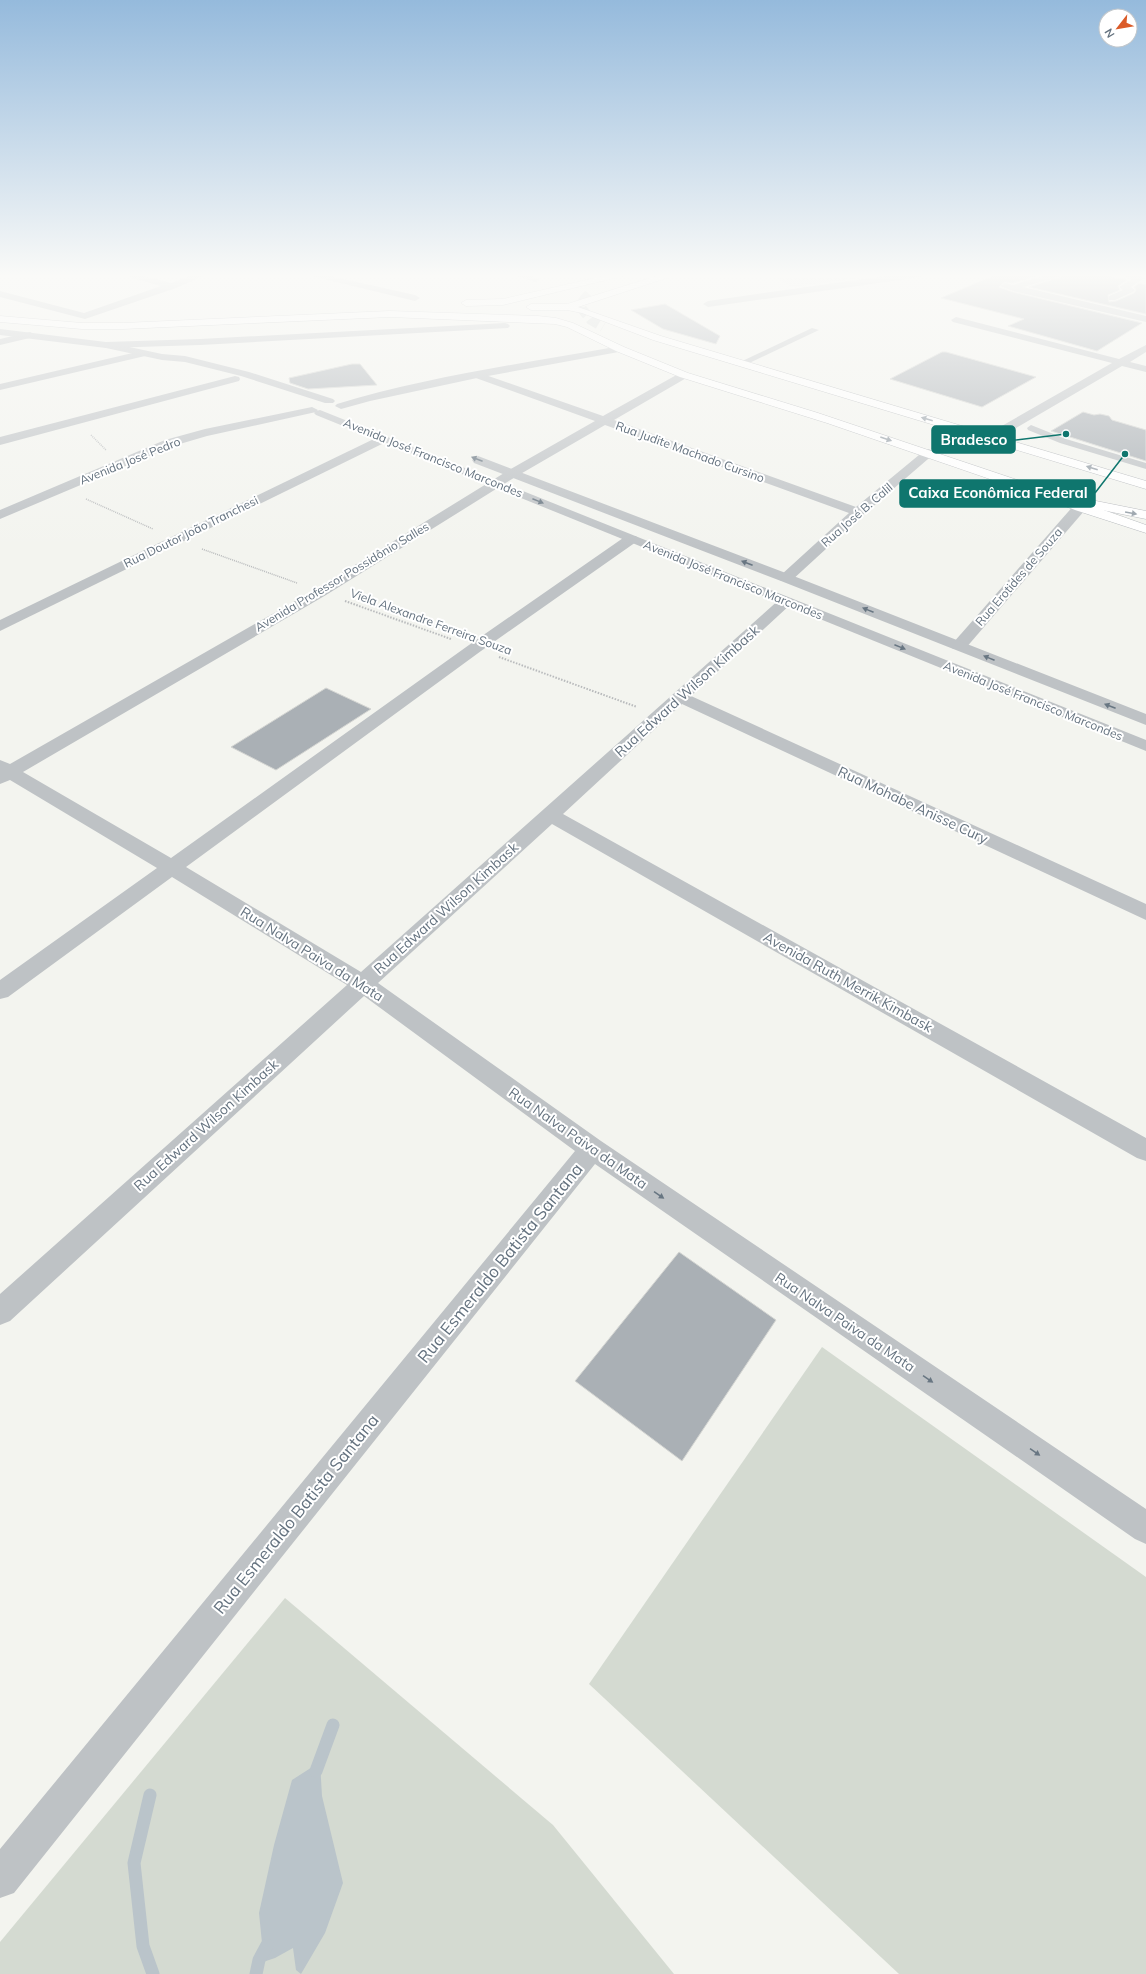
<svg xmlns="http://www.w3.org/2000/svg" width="1146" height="1974" font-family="Mulish,sans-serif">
<rect width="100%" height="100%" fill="#f3f4ef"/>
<path fill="#e4e5e3" d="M 795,274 L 864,274 L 859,277 L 860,278 L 792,287 L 775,277 Z"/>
<g fill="#d4dad1">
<path d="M 822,1347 L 1146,1577 L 1146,1974 L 899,1974 L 589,1684 Z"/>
<path d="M 285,1598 L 553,1825 L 674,1974 L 0,1974 L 0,1942 Z"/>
</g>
<path fill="#bac4ca" d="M 320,1762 L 322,1796 L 343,1883 L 325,1933 L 301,1974 L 296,1970 L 293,1948 L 275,1958 L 266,1961 L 263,1953 L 259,1913 L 274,1845 L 292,1780 Z"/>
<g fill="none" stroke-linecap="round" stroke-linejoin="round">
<g stroke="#bac4ca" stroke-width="13">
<path d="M 316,1771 L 333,1725"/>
<path d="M 150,1795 L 134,1863 L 143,1946 L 153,1974"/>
<path d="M 256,1974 L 259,1960 L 267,1945"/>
</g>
</g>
<g fill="#aab0b5" stroke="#d4d5d2">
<path d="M 997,274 L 1043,274 L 1013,283 L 1004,282 L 999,287 L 1013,292 L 1142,323 L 1097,351 L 1008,326 L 1024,319 L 941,298 Z"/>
<path d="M 1069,274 L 1101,274 L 1127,280 L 1118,286 L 1120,290 L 1108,295 L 1109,302 L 1116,301 L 1134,293 L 1136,290 L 1134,287 L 1139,283 L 1146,285 L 1146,314 L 1029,287 Z"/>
<path d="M 665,304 L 720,336 L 716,344 L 663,329 L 631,310 Z"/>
<path d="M 942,352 L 946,352 L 1036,377 L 982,407 L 890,379 Z"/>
<path d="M 352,364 L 360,364 L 377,385 L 308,389 L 290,383 L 289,378 Z"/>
<path d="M 1083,412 L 1094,415 L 1100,414 L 1109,416 L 1112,420 L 1146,430 L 1146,461 L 1051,431 Z"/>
<path d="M 326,688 L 371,709 L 276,770 L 231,747 Z"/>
<path d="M 679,1252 L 776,1320 L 682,1461 L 575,1381 Z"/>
</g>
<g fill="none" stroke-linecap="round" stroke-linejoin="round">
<path stroke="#cfd4d3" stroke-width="10" stroke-dasharray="10 5" stroke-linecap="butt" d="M 589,294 L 583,301 L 582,309 L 591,320 L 603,327"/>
<g stroke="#b1b5b9" stroke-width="1">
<path id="secondary" d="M 1053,492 L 1146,525 L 1146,533 L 1075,510 L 1048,499 L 1047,496 L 1048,493 Z"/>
</g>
<g stroke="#b2b5b9" stroke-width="1">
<g id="primary">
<path d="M 613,274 L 631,274 L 503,305 L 466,306 L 461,303 L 466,300 L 503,299 Z"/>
<path d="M 663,274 L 679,274 L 578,307 L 661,336 L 1146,481 L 1146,489 L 653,340 L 582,313 L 567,310 L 531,310 L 526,307 L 531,304 L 567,304 Z"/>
<path d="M 390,311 L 538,316 L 556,318 L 573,323 L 624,347 L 688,373 L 818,413 L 1056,493 L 1146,511 L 1146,519 L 1048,499 L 827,423 L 680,377 L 616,351 L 567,327 L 555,324 L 390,317 L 123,329 L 82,329 L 0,322 L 0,316 L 82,323 L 123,323 Z"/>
</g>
</g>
<g stroke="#b8babc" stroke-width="1.5" stroke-dasharray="1 1" stroke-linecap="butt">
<path d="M 91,435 L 106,450"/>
<path d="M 86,499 L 153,529"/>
<path d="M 202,549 L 297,583"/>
</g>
<g stroke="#b8babc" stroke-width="2" stroke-dasharray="1.5 1.5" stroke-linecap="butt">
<path d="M 345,601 L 451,639"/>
<path d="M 499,657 L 637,707"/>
</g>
<g fill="#bec2c5" fill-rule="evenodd">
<path d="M 812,328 L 819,330 L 743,366 L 736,364 Z"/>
<path d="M 1031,425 L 1066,439 L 1146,463 L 1146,469 L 1060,443 L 1028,430 L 1027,428 Z"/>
</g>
<g fill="#bec2c5" fill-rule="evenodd">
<path d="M 119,274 L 136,274 L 171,283 L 194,274 L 208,274 L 176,288 L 85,319 L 0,297 L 0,291 L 84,313 L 161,286 Z"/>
<path d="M 303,274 L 321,274 L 415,295 L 420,298 L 415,301 Z"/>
<path d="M 509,274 L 527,274 L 540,279 L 536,282 Z"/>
<path d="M 899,274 L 925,274 L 921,277 L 708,307 L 703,304 L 708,301 Z"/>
<path d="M 1050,274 L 1068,274 L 1023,287 L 1146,316 L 1146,322 L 1013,291 L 1000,286 L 1005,283 L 1013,285 Z"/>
<path d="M 1121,274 L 1137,274 L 1144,278 L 1131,287 L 1135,290 L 1133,292 L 1115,300 L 1109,300 L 1109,296 L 1123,290 L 1119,287 L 1132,279 Z"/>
<path d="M 956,317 L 1119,359 L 1146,345 L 1146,352 L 1130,362 L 1146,366 L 1146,372 L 1122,366 L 994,441 L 986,441 L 984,438 L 986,435 L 1112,363 L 953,322 L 951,320 Z"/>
<path d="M 505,323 L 508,324 L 510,326 L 508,328 L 200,345 L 106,348 L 101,345 L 106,342 L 200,339 Z"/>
<path d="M 30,332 L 35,335 L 34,337 L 0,345 L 0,339 Z"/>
<path d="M 141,351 L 146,354 L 145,356 L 0,390 L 0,384 Z"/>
<path d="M 477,372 L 603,416 L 680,373 L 688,373 L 689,375 L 688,377 L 614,420 L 856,507 L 925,450 L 929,449 L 935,453 L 863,515 L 791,581 L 781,581 L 779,578 L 781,575 L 849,513 L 605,425 L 517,476 L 326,595 L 23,772 L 171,858 L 469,645 L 626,536 L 636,536 L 638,539 L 636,542 L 481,651 L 186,867 L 361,972 L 781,598 L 791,598 L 793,601 L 791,604 L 691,696 L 1146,904 L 1146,920 L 682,704 L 563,814 L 1146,1138 L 1146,1161 L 1137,1158 L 552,824 L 378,983 L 601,1141 L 1146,1509 L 1146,1544 L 1135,1539 L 595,1164 L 14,1893 L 0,1898 L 0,1849 L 575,1151 L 364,996 L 10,1321 L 0,1325 L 0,1294 L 347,985 L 172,877 L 8,997 L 0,999 L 0,980 L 157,868 L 10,780 L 0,784 L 0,760 L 10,764 L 316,589 L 509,470 L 595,421 L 473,377 L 472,375 L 473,373 Z"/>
<path d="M 235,376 L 239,377 L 240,379 L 239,381 L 0,445 L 0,437 Z"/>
<path d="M 312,407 L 318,410 L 316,412 L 207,436 L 173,446 L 0,519 L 0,510 L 165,440 L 205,429 Z"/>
<path d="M 382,435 L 386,436 L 388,439 L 386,442 L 0,631 L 0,620 Z"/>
<path d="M 1080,503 L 1085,504 L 1087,507 L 1085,510 L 965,649 L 953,649 L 951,646 L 953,643 L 1075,504 Z"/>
</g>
<g fill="#bec2c5" fill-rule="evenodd">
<path d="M 0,329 L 106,342 L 162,354 L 185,356 L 249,372 L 333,399 L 335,401 L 333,403 L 325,403 L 241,376 L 185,362 L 162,360 L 106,348 L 0,335 Z"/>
<path d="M 620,346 L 625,349 L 624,351 L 477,378 L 370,401 L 341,409 L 335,406 L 337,404 C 429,376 526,363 620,346 Z"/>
<path d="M 320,410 L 1146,740 L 1146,751 L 316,415 L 314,413 L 316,411 Z"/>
<path d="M 478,456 L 791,575 L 1146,714 L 1146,725 L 781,581 L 474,463 L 472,460 Z"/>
</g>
<use href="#secondary" fill="#fff" fill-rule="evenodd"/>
<use href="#primary" fill="#fff" fill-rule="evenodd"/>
</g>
<defs><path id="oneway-solid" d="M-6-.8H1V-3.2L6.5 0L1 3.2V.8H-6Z"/></defs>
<g fill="#929ca5">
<use href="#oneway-solid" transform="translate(927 419) rotate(-164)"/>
<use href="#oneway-solid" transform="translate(886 439) rotate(19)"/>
<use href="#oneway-solid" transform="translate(1092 468) rotate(-163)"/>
<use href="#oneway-solid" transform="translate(1131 513) rotate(10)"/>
</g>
<g fill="#687682">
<use href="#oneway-solid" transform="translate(477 459) rotate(-159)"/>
<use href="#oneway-solid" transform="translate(538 501) rotate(22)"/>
<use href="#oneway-solid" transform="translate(747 563) rotate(-159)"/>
<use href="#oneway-solid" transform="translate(868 610) rotate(-158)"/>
<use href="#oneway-solid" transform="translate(900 647) rotate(22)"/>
<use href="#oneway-solid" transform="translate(989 658) rotate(-158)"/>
<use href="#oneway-solid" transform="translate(1110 706) rotate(-159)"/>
<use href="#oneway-solid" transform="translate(659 1195) rotate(34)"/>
<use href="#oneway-solid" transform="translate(928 1379) rotate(34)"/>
<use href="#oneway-solid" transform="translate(1035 1452) rotate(34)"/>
</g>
<linearGradient id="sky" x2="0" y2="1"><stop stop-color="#95badc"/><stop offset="0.5" stop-color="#fafaf8"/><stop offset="1" stop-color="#fafaf8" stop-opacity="0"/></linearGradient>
<rect width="1146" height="551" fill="url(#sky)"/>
<g text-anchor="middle" stroke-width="4" stroke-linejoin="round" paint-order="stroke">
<g font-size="12" fill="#64727f" stroke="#fff">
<text transform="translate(690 452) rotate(20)" y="4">Rua Judite Machado Cursino</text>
<text transform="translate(433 458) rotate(22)" y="4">Avenida José Francisco Marcondes</text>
<text transform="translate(130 461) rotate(-22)" y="4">Avenida José Pedro</text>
<text transform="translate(857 515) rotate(-41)" y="4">Rua José B. Calil</text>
<text transform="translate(191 532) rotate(-26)" y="4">Rua Doutor João Tranchesi</text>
<text transform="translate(342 577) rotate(-31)" y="4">Avenida Professor Possidônio Salles</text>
<text transform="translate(1019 577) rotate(-49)" y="4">Rua Erotides de Souza</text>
<text transform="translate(733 580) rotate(22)" y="4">Avenida José Francisco Marcondes</text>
<text transform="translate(431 622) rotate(20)" y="4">Viela Alexandre Ferreira Souza</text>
<text transform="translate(1033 701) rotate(22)" y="4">Avenida José Francisco Marcondes</text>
</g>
<g font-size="14" fill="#64727f" stroke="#fff">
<text transform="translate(687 691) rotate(-42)" y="5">Rua Edward Wilson Kimbask</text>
<text transform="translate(913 805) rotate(25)" y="5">Rua Mohabe Anisse Cury</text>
<text transform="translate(446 908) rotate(-42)" y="5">Rua Edward Wilson Kimbask</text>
<text transform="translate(312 954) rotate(32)" y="5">Rua Nalva Paiva da Mata</text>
<text transform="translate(848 982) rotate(29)" y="5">Avenida Ruth Merrik Kimbask</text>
<text transform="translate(206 1125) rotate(-42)" y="5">Rua Edward Wilson Kimbask</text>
<text transform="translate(578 1138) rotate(35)" y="5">Rua Nalva Paiva da Mata</text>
<text transform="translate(845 1322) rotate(34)" y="5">Rua Nalva Paiva da Mata</text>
</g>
<g font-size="17" fill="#64727f" stroke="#fff">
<text transform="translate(500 1263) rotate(-51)" y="6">Rua Esmeraldo Batista Santana</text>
<text transform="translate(296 1514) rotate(-51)" y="6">Rua Esmeraldo Batista Santana</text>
</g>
</g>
<path fill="none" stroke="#0f766e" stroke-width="1.5" d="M1066 434L1015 440M1125 454L1095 493"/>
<g fill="#0f766e" stroke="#fff" stroke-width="1.5">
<circle cx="1066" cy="434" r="4"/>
<circle cx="1125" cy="454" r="4"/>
</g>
<g fill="#0f766e" stroke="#0f766e" stroke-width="1.5">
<rect x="932" y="426" width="83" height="27" rx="4"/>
<rect x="900" y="480" width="195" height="27" rx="4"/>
</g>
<g font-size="15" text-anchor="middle" font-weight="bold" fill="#fff">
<text x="974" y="445">Bradesco</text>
<text x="998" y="498">Caixa Econômica Federal</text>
</g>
<g transform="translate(1118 28) rotate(239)"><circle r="19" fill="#ffffff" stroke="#c1c7cc"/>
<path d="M0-3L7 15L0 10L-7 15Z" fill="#db5b28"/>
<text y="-6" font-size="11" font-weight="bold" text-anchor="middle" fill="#64727f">N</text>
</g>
</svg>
